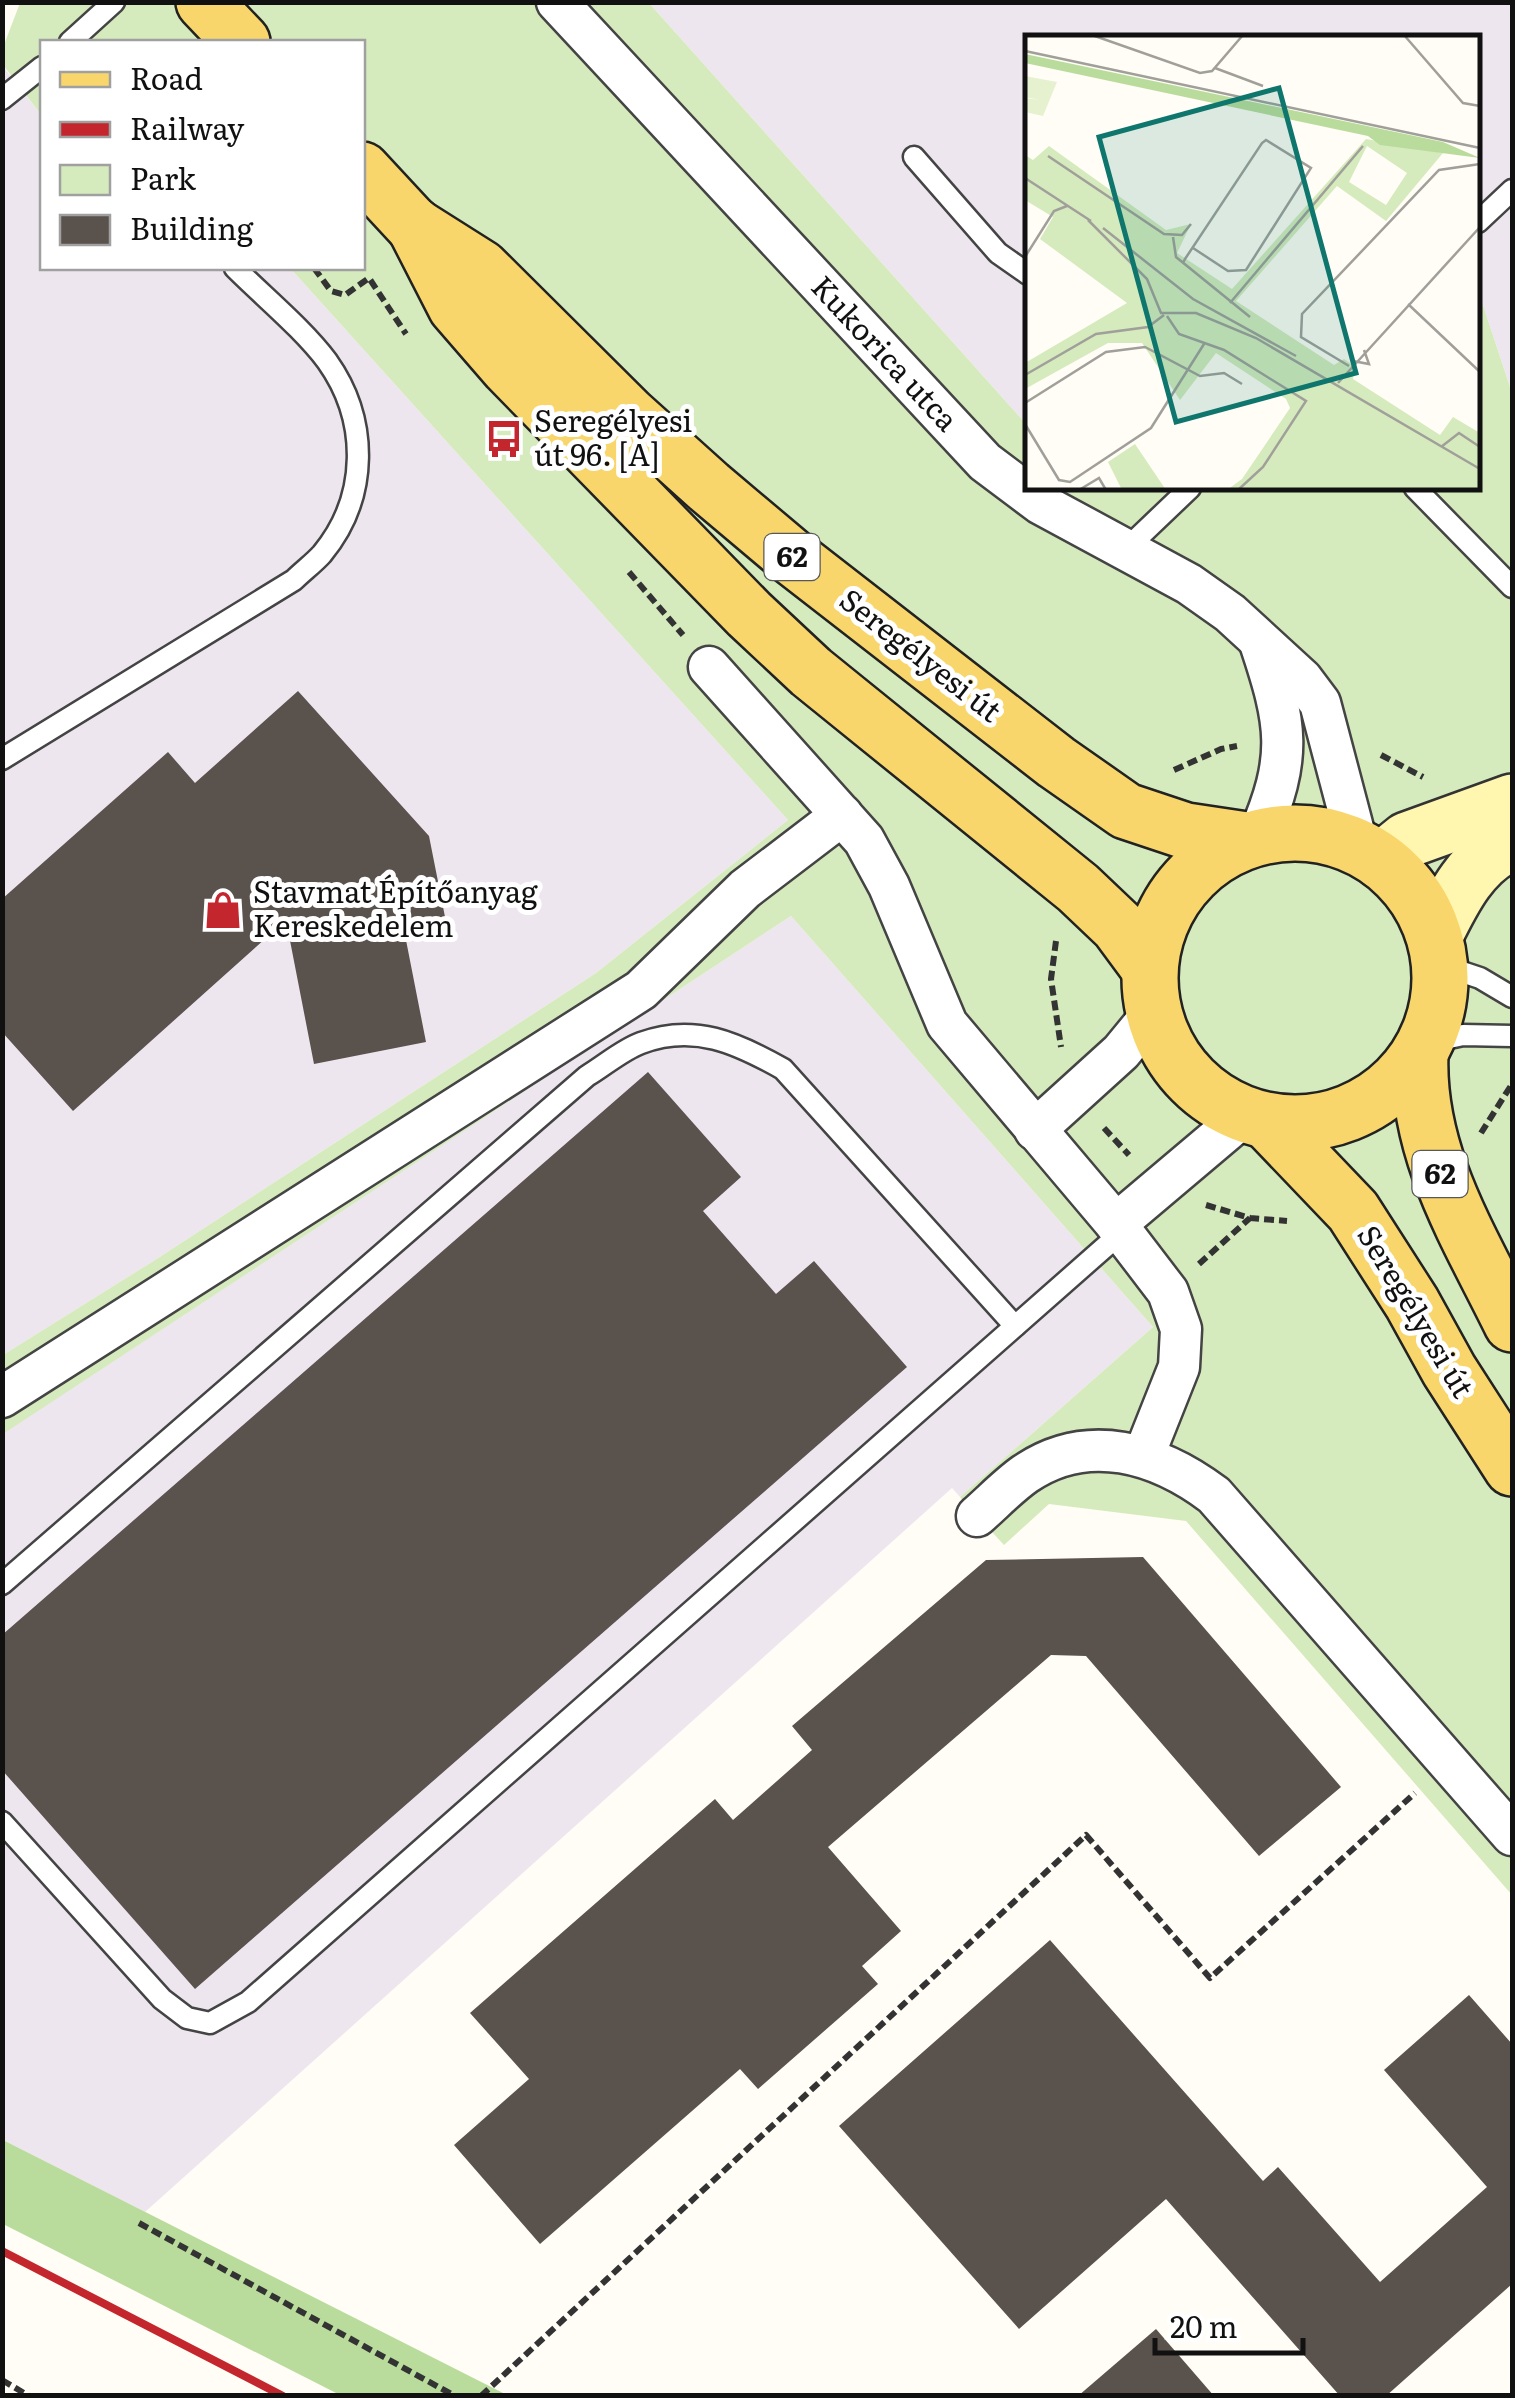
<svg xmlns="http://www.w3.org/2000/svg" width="1515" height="2398" font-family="Literata,serif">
<rect width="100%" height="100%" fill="#fffdf5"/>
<g fill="#eee6ef">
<path d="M 649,3 L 1512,3 L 1512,393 L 1478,290 L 1478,38 L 1028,38 L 1027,425 Z"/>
<path d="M 2,65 L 42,116 L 42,268 L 290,268 L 788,820 L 596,973 L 155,1260 L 3,1355 Z"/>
<path d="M 791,916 L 1153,1327 L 960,1497 L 952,1488 L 145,2212 L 3,2140 L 2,1434 Z"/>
</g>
<path fill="#d5ebbd" d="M 20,3 L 649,3 L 1027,425 L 1028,488 L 1478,488 L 1478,290 L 1512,393 L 1512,1895 L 1186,1521 L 1049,1504 L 1004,1545 L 960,1497 L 1153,1327 L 791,916 L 3,1434 L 3,1355 L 155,1260 L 596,973 L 788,820 L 290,268 L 362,268 L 362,42 L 42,42 L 42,116 L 3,65 L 2,50 Z"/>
<path fill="#b9dc9c" d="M 3,2140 L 507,2395 L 340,2395 L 3,2224 Z"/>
<g fill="#5a524d">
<path d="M 298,691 L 429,836 L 447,927 L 405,935 L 426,1042 L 314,1064 L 286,920 L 73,1111 L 2,1032 L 2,899 L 168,752 L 195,783 Z"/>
<path d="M 648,1072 L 741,1177 L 703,1211 L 776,1294 L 814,1261 L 907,1367 L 195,1989 L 2,1770 L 2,1635 Z"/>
<path d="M 1143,1557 L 1341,1787 L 1259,1856 L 1086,1656 L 1051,1655 L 828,1847 L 901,1931 L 862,1966 L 878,1984 L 758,2089 L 740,2069 L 540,2244 L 454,2145 L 529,2079 L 470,2013 L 715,1799 L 733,1820 L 812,1750 L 792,1726 L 986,1560 Z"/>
<path d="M 1050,1940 L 1263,2181 L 1278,2167 L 1380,2282 L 1487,2187 L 1384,2070 L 1469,1995 L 1512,2044 L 1512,2284 L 1386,2396 L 1340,2396 L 1166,2199 L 1019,2329 L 839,2126 Z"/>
<path d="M 1156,2329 L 1214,2396 L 1078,2396 Z"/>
</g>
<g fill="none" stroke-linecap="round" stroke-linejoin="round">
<g stroke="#444" stroke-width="25">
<g id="lane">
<path d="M 70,42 L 114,2"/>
<path d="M 2,99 L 42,67"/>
<path d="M 914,157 L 998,253 L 1028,274"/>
<path d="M 1478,222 L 1512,190"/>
<path d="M 1415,488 L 1512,587"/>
<path d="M 1124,551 L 1190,488"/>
<path d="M 2,759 L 294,580 C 303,571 314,563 322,554 C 369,497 369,420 327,361 C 303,329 264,297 235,268"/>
<path d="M 1441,965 L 1480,978 L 1512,997"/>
<path d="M 1426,1043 L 1463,1035 L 1512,1036"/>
<path d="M 2,1584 L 587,1076 C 604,1066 622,1050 641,1043 C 694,1023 737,1043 783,1069 L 1015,1326"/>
<path d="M 2,1822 L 162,1999 L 187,2018 L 210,2023 L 248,2002 L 1122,1232"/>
</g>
</g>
<g stroke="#444" stroke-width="45">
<g id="street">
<path d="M 557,2 L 985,462 L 1041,504 L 1189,584 L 1230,613 L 1302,679 L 1320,703 L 1358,847"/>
<path d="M 709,667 L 864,840 L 889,886 L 947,1024 L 1116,1224 L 1168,1292 L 1181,1329 L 1179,1367 L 1144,1455"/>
<path d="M 1258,837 C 1293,757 1287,724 1260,643"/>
<path d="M 1035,1130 L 1121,1052 L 1153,1013"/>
<path d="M 1116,1224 L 1245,1115"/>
<path d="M 2,1397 L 641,990 L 745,889 L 842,815"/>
<path d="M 977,1516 C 993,1502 1008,1486 1025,1474 C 1088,1431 1158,1453 1214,1495 L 1512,1835"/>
</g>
</g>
<g stroke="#333" stroke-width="60">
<g id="secondary">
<path d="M 1381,861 L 1407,840 L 1512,802"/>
<path d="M 1435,935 C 1452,900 1473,857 1512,843"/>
</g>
</g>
<g stroke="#222" stroke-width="60">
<g id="primary">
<path d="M 204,2 L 242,42"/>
<path d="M 362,170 L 413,225 L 481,268 L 629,415 L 709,487 L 792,557 L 1056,762 L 1126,811 L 1186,831 L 1246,840"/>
<path d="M 414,225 L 456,307 L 508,367 L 749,614 L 811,672 L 1078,888 L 1118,926 L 1149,968"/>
<circle cx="1295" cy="978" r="145"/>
<path d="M 1420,1054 C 1416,1154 1469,1236 1512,1324"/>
<path d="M 1267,1121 L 1353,1211 L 1412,1303 L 1449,1370 L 1512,1468"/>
</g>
</g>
<g stroke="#333" stroke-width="6" stroke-dasharray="10 5" stroke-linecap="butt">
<path d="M 314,268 L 331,291 L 345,295 L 369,278 L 406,334"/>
<path d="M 629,572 L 683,635"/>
<path d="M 1381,755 L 1423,777"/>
<path d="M 1174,770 L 1221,749 L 1237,746"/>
<path d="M 1056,941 L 1051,979 L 1061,1047"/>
<path d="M 1104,1128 L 1129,1155"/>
<path d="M 1481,1133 L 1512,1084"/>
<path d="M 1206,1205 L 1250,1218 L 1287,1221"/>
<path d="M 1199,1264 L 1250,1218"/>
<path d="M 139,2223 L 455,2396"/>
<path d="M 2,2380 L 29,2396"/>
<path d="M 481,2396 L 1086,1835 L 1210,1978 L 1415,1793"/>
</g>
<use href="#lane" stroke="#fff" stroke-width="20"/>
<use href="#street" stroke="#fff" stroke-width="40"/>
<use href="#secondary" stroke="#fff6b0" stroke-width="55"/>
<use href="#primary" stroke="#f9d66b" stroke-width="55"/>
<path stroke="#c4262e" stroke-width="8" d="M 2,2251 L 283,2396"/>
</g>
<defs>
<g id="bus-bare" transform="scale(3)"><path d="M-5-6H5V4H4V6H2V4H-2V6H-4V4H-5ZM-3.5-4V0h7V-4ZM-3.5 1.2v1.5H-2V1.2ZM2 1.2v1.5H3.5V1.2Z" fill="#c4262e" stroke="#fff" stroke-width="2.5" paint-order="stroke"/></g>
<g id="shop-bare" transform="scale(3)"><path d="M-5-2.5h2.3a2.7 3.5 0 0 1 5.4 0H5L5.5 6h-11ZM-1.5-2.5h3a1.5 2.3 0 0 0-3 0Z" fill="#c4262e" stroke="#fff" stroke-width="2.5" paint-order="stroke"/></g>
</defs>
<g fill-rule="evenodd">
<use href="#bus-bare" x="504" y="439"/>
<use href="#shop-bare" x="223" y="910"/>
</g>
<g text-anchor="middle" stroke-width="10" stroke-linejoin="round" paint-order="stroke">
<g fill="#fff" stroke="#585858" stroke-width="2.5">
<rect x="764.5" y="534" width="55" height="46" rx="8"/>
<rect x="1412.5" y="1151" width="55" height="46" rx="8"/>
</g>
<g font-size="28" font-weight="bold" fill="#111">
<text x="792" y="567">62</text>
<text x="1440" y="1184">62</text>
</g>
<g font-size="30" fill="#111" stroke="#fff">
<text transform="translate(884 354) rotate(47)" y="10">Kukorica utca</text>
<text transform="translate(920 656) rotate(38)" y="10">Seregélyesi út</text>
<text transform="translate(1415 1312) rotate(59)" y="10">Seregélyesi út</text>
</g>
<g font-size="30" fill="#111" stroke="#fff" text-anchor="start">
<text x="534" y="432">Seregélyesi<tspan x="534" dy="34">út 96. [A]</tspan></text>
<text x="253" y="903">Stavmat Építőanyag<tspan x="253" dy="34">Kereskedelem</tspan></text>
</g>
</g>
<g transform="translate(1025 35)">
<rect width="455" height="455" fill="#fffdf5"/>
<path d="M 341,104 L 418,118 L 361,186 L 312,151 L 211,266 L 309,330 L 319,324 L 329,331 L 328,344 L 415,400 L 428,382 L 455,398 L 455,455 L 202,455 L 217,444 L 265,373 L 261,364 L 191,318 L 155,365 L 117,308 L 83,308 L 0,354 L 0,328 L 102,268 L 15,204 L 28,182 L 0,165 L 0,120 L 8,125 L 24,111 L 141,195 L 166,189 L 152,218 L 207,254 ZM 342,111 L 382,138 L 361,170 L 324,147 ZM 110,409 L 141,455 L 97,455 L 83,427 Z" fill="#d5ebbd" fill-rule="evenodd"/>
<path d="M 0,19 L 418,107 L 455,123 L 355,110 L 343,101 L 0,28 Z" fill="#b9dc9c"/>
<path d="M 0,41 L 32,47 L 18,81 L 0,77 L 0,63 L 15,65 L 0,62 Z" fill="#e6f2cf"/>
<path fill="none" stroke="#a09f9a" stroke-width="2.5" d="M 67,0 L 175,38 L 187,36 L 218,0M 379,0 L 438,68 L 455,71M 0,16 L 455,113M 190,33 L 238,51M 23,121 L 139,199 L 157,200 L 166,189M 0,143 L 66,186M 63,185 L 122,244 L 136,278 L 171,278 L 231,303 L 455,434M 78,193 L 168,264 L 271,321M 148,202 L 151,222 L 225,282M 0,222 L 29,176 L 42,171M 158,228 L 160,224 L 237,108 L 241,105 L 286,133 L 221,235 L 203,236 L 168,213M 205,268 L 338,111M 383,269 L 455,337M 142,281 L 154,299 L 199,315 L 281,366 L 238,432 L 213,455M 328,326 L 344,329 L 339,315M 324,331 L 276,302 L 277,279 L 414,135 L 455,129M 0,340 L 71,299 L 123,292 L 139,280M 313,348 L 455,192M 0,368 L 81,317 L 120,312 L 175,341 L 199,338 L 217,349M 0,389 L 34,445 L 45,447 L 126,393 L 179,309M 416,412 L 434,398 L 455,412M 54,455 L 74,443 L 81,455"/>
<path fill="#0f766e" fill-opacity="0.15" stroke="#0f766e" stroke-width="5" d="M 254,53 L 331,338 L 151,387 L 74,102 Z"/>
<rect width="455" height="455" fill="none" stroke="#111" stroke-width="5"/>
</g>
<rect width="1515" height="2398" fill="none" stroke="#111111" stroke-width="10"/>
<rect x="40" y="40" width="325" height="230" fill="#ffffff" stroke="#a0a0a0" stroke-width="2.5"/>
<rect x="60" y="72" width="50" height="15" fill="#f9d66b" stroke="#a0a0a0" stroke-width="2.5"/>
<text x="130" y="90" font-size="30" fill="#111111">Road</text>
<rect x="60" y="122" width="50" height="15" fill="#c4262e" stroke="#a0a0a0" stroke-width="2.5"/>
<text x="130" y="140" font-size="30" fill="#111111">Railway</text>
<rect x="60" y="165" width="50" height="30" fill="#d5ebbd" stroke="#a0a0a0" stroke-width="2.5"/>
<text x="130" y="190" font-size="30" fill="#111111">Park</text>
<rect x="60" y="215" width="50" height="30" fill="#5a524d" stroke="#a0a0a0" stroke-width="2.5"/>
<text x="130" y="240" font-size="30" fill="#111111">Building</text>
<path d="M1155 2338v15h148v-15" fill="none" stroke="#111111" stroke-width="5"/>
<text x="1170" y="2338" font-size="30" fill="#111111" stroke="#ffffff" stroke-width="8" paint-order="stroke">20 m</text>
</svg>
